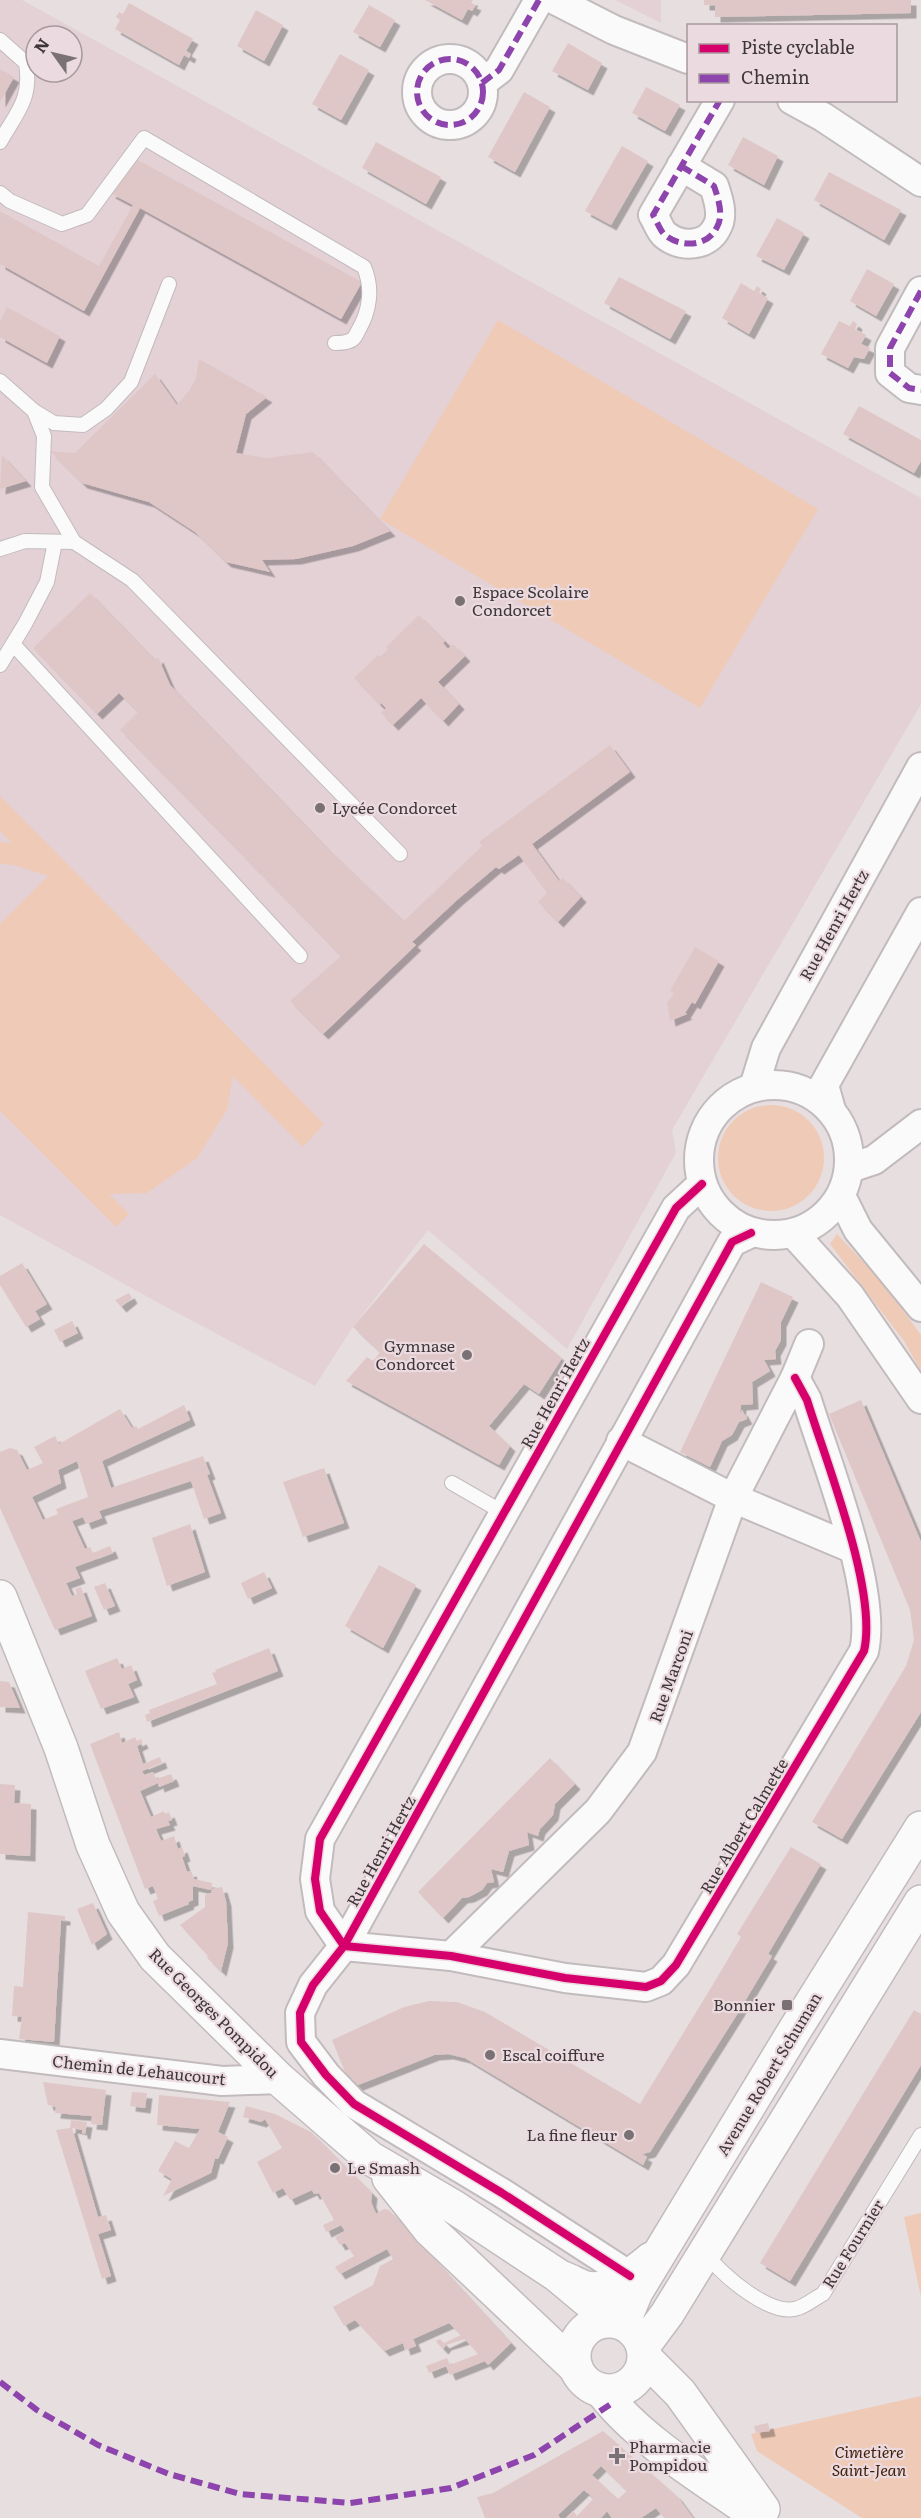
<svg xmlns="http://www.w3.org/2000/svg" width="921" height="2518" font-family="Literata,serif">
<defs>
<filter id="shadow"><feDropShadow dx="5.5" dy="5.5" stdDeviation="0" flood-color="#0004"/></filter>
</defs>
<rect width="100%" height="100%" fill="#e7dee0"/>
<g fill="#e3d1d6" fill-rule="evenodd">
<path d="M 0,0 L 22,0 L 921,498 L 921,704 L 672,1130 L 676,1153 L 567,1349 L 428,1230 L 353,1327 L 315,1386 L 157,1302 L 0,1215 ZM 36,36 L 72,36 L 72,72 L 36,72 Z"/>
<path d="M 615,0 L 661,0 L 661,23 Z"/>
</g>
<g fill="#efcab7">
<path d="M 498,320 L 818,509 L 700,708 L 380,519 Z"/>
<path d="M 0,796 L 324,1124 L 303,1147 L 233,1076 L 227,1110 L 197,1158 L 147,1193 L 109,1194 L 129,1214 L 116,1227 L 0,1111 L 0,924 L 48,876 L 14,865 L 0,864 L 0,842 L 12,843 L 0,831 Z"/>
<circle cx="771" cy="1158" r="53"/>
<path d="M 837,1234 L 881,1281 L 921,1335 L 921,1371 L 904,1341 L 830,1244 Z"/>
<path d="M 921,2213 L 921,2297 L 904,2217 Z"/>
<path d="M 921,2396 L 921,2518 L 862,2518 L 757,2451 L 751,2434 Z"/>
</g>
<g fill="#e0c7c7" fill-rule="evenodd" filter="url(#shadow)">
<path d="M 425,0 L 473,0 L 471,3 L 476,5 L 472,11 L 468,9 L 462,20 Z"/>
<path d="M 704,0 L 911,0 L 911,13 L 715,17 L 715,5 L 704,5 Z"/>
<path d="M 129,3 L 193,39 L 186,51 L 191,54 L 189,58 L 184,55 L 179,65 L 115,29 L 120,20 L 116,17 L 119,12 L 123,14 Z"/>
<path d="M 369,5 L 395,20 L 380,47 L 353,32 Z"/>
<path d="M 256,10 L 283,25 L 264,61 L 237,46 Z"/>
<path d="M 568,43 L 602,63 L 588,90 L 552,71 Z"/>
<path d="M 340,54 L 369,70 L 341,120 L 312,104 Z"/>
<path d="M 0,69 L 14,77 L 0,102 Z"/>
<path d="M 646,87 L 680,105 L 665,131 L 632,113 Z"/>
<path d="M 524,92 L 550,107 L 515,172 L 488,157 Z"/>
<path d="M 743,137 L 778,156 L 764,185 L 728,165 Z"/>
<path d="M 376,142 L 441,177 L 426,204 L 362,168 Z"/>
<path d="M 622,146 L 648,161 L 611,225 L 585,211 Z"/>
<path d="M 136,159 L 362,282 L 341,319 L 140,208 L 84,311 L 0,264 L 0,211 L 99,266 L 133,205 L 110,193 Z"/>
<path d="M 829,172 L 901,210 L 884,240 L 814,200 Z"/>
<path d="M 777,218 L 804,233 L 784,270 L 756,256 Z"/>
<path d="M 867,269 L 894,284 L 876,316 L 850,301 Z"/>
<path d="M 619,277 L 686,311 L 670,339 L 604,303 Z"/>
<path d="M 741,283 L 754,291 L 757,286 L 761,289 L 759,293 L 768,298 L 749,334 L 722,318 Z"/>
<path d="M 7,307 L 60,336 L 47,363 L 0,337 L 0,321 Z"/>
<path d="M 839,321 L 850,326 L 853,321 L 857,324 L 855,329 L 866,335 L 861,344 L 870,348 L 864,359 L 854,357 L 848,368 L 821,354 Z"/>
<path d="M 199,359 L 267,397 L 246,414 L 236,453 L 267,458 L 313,452 L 390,531 L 353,546 L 296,559 L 262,560 L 270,572 L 226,562 L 195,532 L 149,502 L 82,483 L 50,451 L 75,453 L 155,374 L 177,405 L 189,391 L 196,378 Z"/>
<path d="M 859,406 L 921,440 L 921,461 L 914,473 L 843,434 Z"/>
<path d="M 2,455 L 26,481 L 0,489 Z"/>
<path d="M 90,593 L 155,660 L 158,657 L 170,685 L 328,849 L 404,921 L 482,846 L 479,842 L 610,745 L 630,772 L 532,844 L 559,881 L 563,878 L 581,897 L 558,922 L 538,902 L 547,893 L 519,855 L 499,869 L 496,867 L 457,900 L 412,942 L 416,945 L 323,1034 L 290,1001 L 341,956 L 120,730 L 138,712 L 119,693 L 97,714 L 33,648 Z"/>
<path d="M 419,615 L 445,641 L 443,643 L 448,649 L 453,644 L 465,656 L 438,682 L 459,704 L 443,721 L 421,698 L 393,725 L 381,713 L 386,708 L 381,703 L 380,705 L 354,678 L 378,655 L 380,657 L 388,649 L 386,647 Z"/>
<path d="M 695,947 L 719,961 L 695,1004 L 692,1002 L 685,1013 L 687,1014 L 670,1021 L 667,1003 L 674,993 L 670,991 Z"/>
<path d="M 424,1244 L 562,1358 L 539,1394 L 524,1384 L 489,1426 L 510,1446 L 499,1465 L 346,1381 L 367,1357 L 373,1361 L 380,1352 L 353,1327 Z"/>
<path d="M 22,1263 L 47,1304 L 35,1311 L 40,1319 L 26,1327 L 0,1285 L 0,1276 Z"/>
<path d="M 761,1282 L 793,1297 L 781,1322 L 781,1340 L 775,1351 L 776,1359 L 764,1360 L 770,1371 L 752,1382 L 753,1404 L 741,1405 L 740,1414 L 742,1410 L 747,1419 L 739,1422 L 732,1435 L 722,1441 L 710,1467 L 680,1452 Z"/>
<path d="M 129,1293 L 132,1298 L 121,1307 L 115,1300 Z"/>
<path d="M 72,1321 L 78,1333 L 60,1342 L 54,1330 Z"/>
<path d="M 861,1400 L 921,1542 L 921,1712 L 842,1839 L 812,1822 L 906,1666 L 914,1640 L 910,1610 L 829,1414 Z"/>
<path d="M 184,1405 L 190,1420 L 102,1461 L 111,1488 L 203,1456 L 210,1474 L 207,1475 L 221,1513 L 204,1519 L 191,1481 L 99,1511 L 102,1518 L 86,1524 L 83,1517 L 72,1521 L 85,1549 L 90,1547 L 93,1553 L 110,1546 L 113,1553 L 75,1567 L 80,1578 L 66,1583 L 72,1596 L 77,1594 L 75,1589 L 81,1587 L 92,1616 L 55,1630 L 0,1508 L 0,1452 L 10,1448 L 17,1450 L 27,1470 L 43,1463 L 34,1447 L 55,1436 L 59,1444 L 120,1409 L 132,1428 L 136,1426 L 138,1429 ZM 77,1461 L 88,1497 L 56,1509 L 58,1514 L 43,1520 L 32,1497 L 61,1483 L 58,1470 Z"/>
<path d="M 324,1468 L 344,1523 L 303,1537 L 283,1482 Z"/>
<path d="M 190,1524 L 205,1572 L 167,1586 L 152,1538 Z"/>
<path d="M 379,1565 L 416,1585 L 383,1648 L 345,1626 Z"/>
<path d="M 264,1572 L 272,1588 L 248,1599 L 241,1583 Z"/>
<path d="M 105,1583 L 115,1606 L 104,1610 L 94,1587 Z"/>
<path d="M 269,1648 L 278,1671 L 147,1722 L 145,1715 L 150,1713 L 149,1710 L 217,1684 L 212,1673 L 216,1672 L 215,1670 Z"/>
<path d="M 117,1658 L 122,1669 L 131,1665 L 137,1680 L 128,1684 L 134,1697 L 101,1709 L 85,1671 Z"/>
<path d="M 0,1681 L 9,1682 L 20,1708 L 0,1707 Z"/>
<path d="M 119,1732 L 122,1743 L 135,1737 L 137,1741 L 141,1739 L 143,1743 L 137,1746 L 143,1764 L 160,1757 L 162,1763 L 142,1771 L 144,1775 L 153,1772 L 156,1779 L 171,1774 L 174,1781 L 159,1787 L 158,1783 L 140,1791 L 151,1817 L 164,1811 L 165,1814 L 169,1812 L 172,1820 L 168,1821 L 170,1825 L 156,1829 L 161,1841 L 174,1836 L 178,1849 L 182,1847 L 185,1856 L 182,1857 L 187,1872 L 191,1871 L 194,1879 L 212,1883 L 211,1890 L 193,1886 L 193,1900 L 188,1902 L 189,1904 L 159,1916 L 153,1901 L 158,1899 L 153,1886 L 145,1889 L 90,1744 Z"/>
<path d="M 550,1758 L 575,1784 L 555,1804 L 553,1815 L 540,1829 L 538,1836 L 527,1832 L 529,1845 L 509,1851 L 503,1872 L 491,1869 L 494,1882 L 487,1883 L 482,1890 L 469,1897 L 462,1898 L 443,1918 L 418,1892 Z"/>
<path d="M 0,1784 L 15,1785 L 14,1803 L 31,1804 L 30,1856 L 0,1854 Z"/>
<path d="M 791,1847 L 821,1864 L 768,1954 L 772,1956 L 736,2016 L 650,2152 L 642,2154 L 647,2157 L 643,2165 L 465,2058 L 448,2054 L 434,2055 L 353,2087 L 347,2077 L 332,2040 L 404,2007 L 429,2001 L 457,2002 L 485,2012 L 640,2104 L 715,1981 L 741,1937 L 737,1934 Z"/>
<path d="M 222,1887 L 226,1901 L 228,1943 L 221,1971 L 207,1958 L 208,1956 L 180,1925 L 205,1907 L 205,1895 L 211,1893 L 212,1889 Z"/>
<path d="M 93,1903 L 107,1934 L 92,1945 L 77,1909 Z"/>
<path d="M 28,1912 L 65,1916 L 65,1920 L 61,1920 L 54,2042 L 19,2039 L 22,2017 L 12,2016 L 14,1986 L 23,1987 Z"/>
<path d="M 914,2010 L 921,2014 L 921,2065 L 790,2281 L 760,2263 Z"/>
<path d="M 43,2082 L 106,2090 L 102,2125 L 91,2124 L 92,2116 L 55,2113 L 56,2107 L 48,2105 Z"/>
<path d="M 132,2092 L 147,2093 L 145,2108 L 130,2106 Z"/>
<path d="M 159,2095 L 230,2102 L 218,2132 L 228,2137 L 218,2159 L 215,2158 L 211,2173 L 163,2196 L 172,2179 L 158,2171 L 175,2141 L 189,2148 L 200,2129 L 157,2125 Z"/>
<path d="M 246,2106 L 275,2114 L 311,2132 L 372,2193 L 371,2202 L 376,2214 L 384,2209 L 389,2210 L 511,2343 L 488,2365 L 485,2361 L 450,2375 L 446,2366 L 429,2373 L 426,2366 L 447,2358 L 450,2365 L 478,2354 L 465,2339 L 446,2345 L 443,2349 L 439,2345 L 436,2341 L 440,2339 L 444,2343 L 461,2335 L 449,2323 L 413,2339 L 416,2346 L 405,2350 L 403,2343 L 384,2351 L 355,2320 L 344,2326 L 333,2307 L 373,2285 L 380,2266 L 393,2259 L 387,2249 L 340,2274 L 335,2267 L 354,2256 L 345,2243 L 340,2245 L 335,2237 L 345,2231 L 341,2225 L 326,2232 L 323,2225 L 334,2220 L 319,2193 L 314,2194 L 312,2190 L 290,2200 L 283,2188 L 273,2193 L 257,2162 L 282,2148 L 265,2119 L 261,2122 L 243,2117 Z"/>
<path d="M 71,2120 L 87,2122 L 85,2134 L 82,2133 L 82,2130 L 72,2128 L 98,2217 L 106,2215 L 111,2230 L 98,2234 L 111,2276 L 102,2279 L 56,2130 L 70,2128 Z"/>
<path d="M 768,2423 L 770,2431 L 756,2433 L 754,2426 Z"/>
<path d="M 603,2431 L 677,2496 L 693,2518 L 664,2518 L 656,2508 L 641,2518 L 612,2518 L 607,2511 L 601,2518 L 566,2518 L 573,2511 L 577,2516 L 594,2498 L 584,2490 L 558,2515 L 560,2518 L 485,2518 L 477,2497 L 493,2493 ZM 601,2466 L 627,2491 L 618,2499 L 592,2475 Z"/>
</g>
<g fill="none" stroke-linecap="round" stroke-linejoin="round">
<g stroke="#c2bbbd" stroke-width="16">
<g id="service">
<path d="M 0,40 L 26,63 C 32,99 17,112 0,142"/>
<path d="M 0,193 L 10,201 L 62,224 L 87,215 L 144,138 L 364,267 C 373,288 370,311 358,331 C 356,335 354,340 349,341 C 345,343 339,343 335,343"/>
<path d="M 0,381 L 34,411 L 44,436 L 42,487 L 74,542"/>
<path d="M 34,411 L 54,423 L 83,425 L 106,409 L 131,382 L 169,284"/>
<path d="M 0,549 L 25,541 L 74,542 L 132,580 L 400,854"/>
<path d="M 13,644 L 300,956"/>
<path d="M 0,665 L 25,624 L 47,582 L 55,542"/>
<path d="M 452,1483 L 504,1513"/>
<path d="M 706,2254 C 721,2274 771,2318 798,2308 C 807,2305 815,2298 823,2294 L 921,2135"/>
</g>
</g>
<g stroke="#c2bbbd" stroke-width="32">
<g id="minor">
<path d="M 555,0 L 614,30 L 688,59"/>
<circle cx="450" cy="92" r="33"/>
<path d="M 482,83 L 499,70 L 539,0"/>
<path d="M 792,100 L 823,117 L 921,182"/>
<path d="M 681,166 L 714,186 C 718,198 724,215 717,227 C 708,247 681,248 665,235 C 660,231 657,221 653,215 L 720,100"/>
<path d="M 921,291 L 890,348 L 890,373 L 909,388 L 921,390"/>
<circle cx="774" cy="1160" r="75"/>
<path d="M 754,1087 L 766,1048 L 921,767"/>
<path d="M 831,1110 L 824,1085 L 921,912"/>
<path d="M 850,1168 L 874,1160 L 921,1124"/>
<path d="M 702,1184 L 676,1208 L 320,1839 L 315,1879 L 320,1911 L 344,1946 L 732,1242 L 751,1233"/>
<path d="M 841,1196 L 858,1230 L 921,1307"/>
<path d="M 794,1234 L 850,1296 L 921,1399"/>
<path d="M 621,1441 L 733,1498 L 854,1549"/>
<path d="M 451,1956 L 598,1811 L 642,1752 L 733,1498 L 795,1378 L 809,1344"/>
<path d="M 0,2054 L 222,2081 L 279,2079"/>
<path d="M 630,2276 L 502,2193 L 354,2104 L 326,2075 L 301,2042 L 300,2013 L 313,1985 L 344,1946 L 451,1956 L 565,1978 L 646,1987 L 661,1981 L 676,1965 L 864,1651 C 878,1591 826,1462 807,1400 L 795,1378"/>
</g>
</g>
<g stroke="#c2bbbd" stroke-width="36">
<g id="secondary">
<path d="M 0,1597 L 61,1748 L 93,1845 L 123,1912 L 155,1957 L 279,2079 L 370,2158 L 454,2207 L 557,2275 L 611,2320"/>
<path d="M 389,2178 L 430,2230 L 576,2368"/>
<path d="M 563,2278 C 571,2281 579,2286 586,2288 C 610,2293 634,2273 651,2259"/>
<circle cx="609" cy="2356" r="35"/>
<path d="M 623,2323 L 636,2292 L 796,2028 L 921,1828"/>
<path d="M 644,2345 L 667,2314 L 921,1902"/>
<path d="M 645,2358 L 680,2393 L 763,2509"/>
<path d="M 601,2390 C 639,2441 708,2481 760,2518"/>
</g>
</g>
<use href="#service" stroke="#fbfafa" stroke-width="14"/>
<use href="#minor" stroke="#fbfafa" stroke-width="28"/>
<use href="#secondary" stroke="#fbfafa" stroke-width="33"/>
<g stroke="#8e44ad" stroke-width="6" stroke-dasharray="12 6" stroke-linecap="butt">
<circle cx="450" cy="92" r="33"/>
<path d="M 482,83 L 499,70 L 539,0"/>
<path d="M 681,166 L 714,186 C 718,198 724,215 717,227 C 708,247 681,248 665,235 C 660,231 657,221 653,215 L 720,100"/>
<path d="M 921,291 L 890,348 L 890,373 L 909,388 L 921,390"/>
<path d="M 0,2382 L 37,2410 L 98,2445 L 169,2474 L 240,2494 L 350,2503 L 451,2488 L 534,2455 L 611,2404"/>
</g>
<g stroke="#ebdadf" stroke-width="11">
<g id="cycleway">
<path d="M 702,1184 L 676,1208 L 320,1839 L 315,1879 L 320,1911 L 344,1946 L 732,1242 L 751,1233"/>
<path d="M 630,2276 L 502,2193 L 354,2104 L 326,2075 L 301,2042 L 300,2013 L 313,1985 L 344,1946 L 451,1956 L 565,1978 L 646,1987 L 661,1981 L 676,1965 L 864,1651 C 878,1591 826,1462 807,1400 L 795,1378"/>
</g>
</g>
<use href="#cycleway" stroke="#d6006c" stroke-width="8"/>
</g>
<g fill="#797173" stroke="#ebdadf" stroke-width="2">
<circle cx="460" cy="601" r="6"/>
<circle cx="320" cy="808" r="6"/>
<circle cx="467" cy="1355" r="6"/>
<rect x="781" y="1999" width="12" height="12" rx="3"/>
<circle cx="490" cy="2055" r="6"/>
<circle cx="629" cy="2135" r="6"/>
<circle cx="335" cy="2168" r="6"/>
<path d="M614 2447h6v6h6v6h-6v6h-6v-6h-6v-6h6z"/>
</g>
<g text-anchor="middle" stroke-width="4.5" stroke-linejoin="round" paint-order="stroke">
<g font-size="16" fill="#3e3739" stroke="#ebdadf" text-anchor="start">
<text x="472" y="598">Espace Scolaire<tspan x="472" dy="18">Condorcet</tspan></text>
<text x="332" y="814">Lycée Condorcet</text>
<text x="455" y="1352" text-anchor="end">Gymnase<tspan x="455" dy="18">Condorcet</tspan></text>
<text x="775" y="2011" text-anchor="end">Bonnier</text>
<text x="502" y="2061">Escal coiffure</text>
<text x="617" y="2141" text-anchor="end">La fine fleur</text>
<text x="347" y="2174">Le Smash</text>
<text x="629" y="2453">Pharmacie<tspan x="629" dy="18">Pompidou</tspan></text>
</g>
<g font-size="16" fill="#3e3739" stroke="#ebdadf">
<text transform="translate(834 925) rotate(-61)" y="6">Rue Henri Hertz</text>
<text transform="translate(555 1393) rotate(-61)" y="6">Rue Henri Hertz</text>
<text transform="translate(671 1676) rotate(-70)" y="6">Rue Marconi</text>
<text transform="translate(744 1826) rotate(-59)" y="6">Rue Albert Calmette</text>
<text transform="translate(381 1851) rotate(-61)" y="6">Rue Henri Hertz</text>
<text transform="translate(214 2013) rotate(45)" y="6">Rue Georges Pompidou</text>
<text transform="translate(139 2070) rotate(6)" y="6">Chemin de Lehaucourt</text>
<text transform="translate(769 2074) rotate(-59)" y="6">Avenue Robert Schuman</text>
<text transform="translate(853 2244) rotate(-58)" y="6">Rue Fournier</text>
</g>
<g font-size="16" font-style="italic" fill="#411f07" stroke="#ebdadf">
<text x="869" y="2458">Cimetière<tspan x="869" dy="18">Saint-Jean</tspan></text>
</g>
</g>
<rect x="687" y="24" width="210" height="78" fill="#ebdadf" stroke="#a6999d" stroke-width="1.5"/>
<rect x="699" y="44" width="30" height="9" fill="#d6006c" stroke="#a6999d" stroke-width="1.5"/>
<text x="741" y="54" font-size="18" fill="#3e3739">Piste cyclable</text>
<rect x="699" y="74" width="30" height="9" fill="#8e44ad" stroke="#a6999d" stroke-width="1.5"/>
<text x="741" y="84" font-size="18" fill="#3e3739">Chemin</text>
<g transform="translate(54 54) rotate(304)"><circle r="28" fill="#ebdadf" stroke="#a6999d" stroke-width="1.5"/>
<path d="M0-4.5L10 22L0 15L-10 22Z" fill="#797173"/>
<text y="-9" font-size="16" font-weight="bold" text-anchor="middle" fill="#3e3739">N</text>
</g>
</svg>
